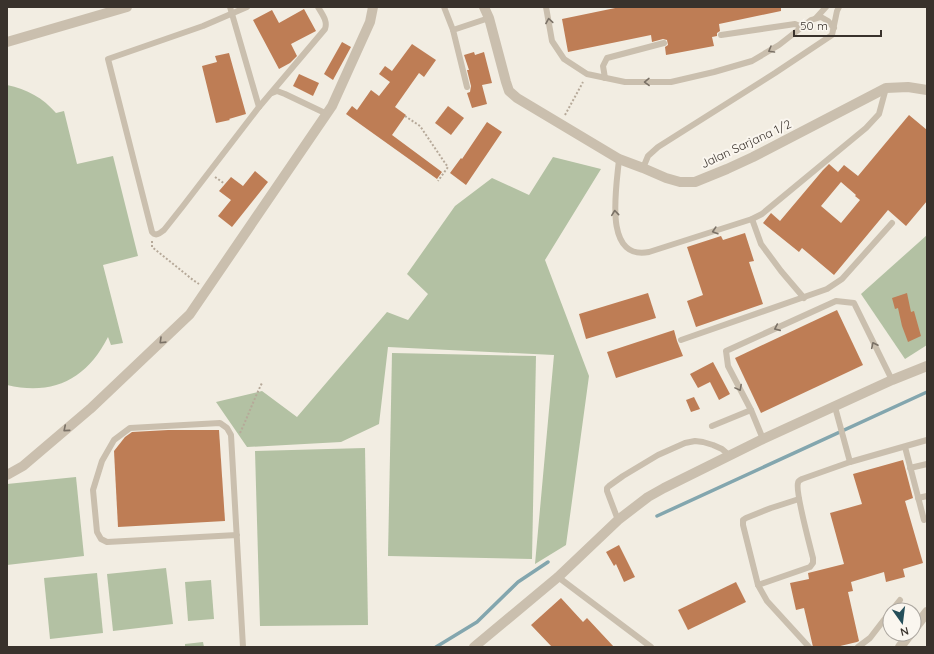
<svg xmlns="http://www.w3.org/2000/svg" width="934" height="654" font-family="Quicksand,sans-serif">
<rect width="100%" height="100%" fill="#f2ede2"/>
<g fill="#b3c1a3">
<path d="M 7,85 C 27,89 43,98 56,113 L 64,111 L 77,164 L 113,156 L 138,256 L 103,265 L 123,343 L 111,345 L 108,337 C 87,379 53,396 7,385 Z"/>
<path d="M 553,157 L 601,169 L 545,260 L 589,376 L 566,545 L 535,564 L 554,355 L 388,347 L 379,424 L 341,442 L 247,447 L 216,402 L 262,391 L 297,417 L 387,312 L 408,320 L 428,294 L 407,274 L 455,206 L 492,178 L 529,195 Z"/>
<path d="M 927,235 L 927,345 L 905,359 L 861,294 Z"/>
<path d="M 392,353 L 536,356 L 532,559 L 388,556 Z"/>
<path d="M 365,448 L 368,625 L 260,626 L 255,451 Z"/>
<path d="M 76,477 L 84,556 L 7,565 L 7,484 Z"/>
<path d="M 166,568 L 173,624 L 113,631 L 107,574 Z"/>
<path d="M 97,573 L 103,633 L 50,639 L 44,578 Z"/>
<path d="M 211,580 L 214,619 L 188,621 L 185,582 Z"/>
<path d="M 203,642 L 204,647 L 185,647 L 185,644 Z"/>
</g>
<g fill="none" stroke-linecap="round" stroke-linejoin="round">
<g stroke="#83a6ae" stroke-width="3.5">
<path d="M 657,516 L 927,392"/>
<path d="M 436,647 L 477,622 L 518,582 L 548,562"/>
</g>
</g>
<g fill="#be7d55" fill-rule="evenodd">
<path d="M 620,7 L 781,7 L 781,11 L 719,24 L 720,31 L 717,33 L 717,36 L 712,37 L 714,46 L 666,55 L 665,47 L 668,45 L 667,40 L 663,39 L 652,42 L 651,35 L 568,52 L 562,19 Z"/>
<path d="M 304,9 L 316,31 L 291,44 L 297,56 L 290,63 L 279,69 L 253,20 L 272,10 L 279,23 Z"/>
<path d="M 342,42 L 351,47 L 333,80 L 324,74 Z"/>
<path d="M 412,44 L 436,60 L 424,77 L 419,73 L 395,107 L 406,115 L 392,135 L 442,172 L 437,179 L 346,114 L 352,106 L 357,110 L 371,90 L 379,96 L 390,82 L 379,74 L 385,66 L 392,71 Z"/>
<path d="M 474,52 L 475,55 L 484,52 L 492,83 L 482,85 L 487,104 L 472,108 L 467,93 L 470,92 L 471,86 L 467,70 L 469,70 L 464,55 Z"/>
<path d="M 229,53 L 246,114 L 229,119 L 230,120 L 216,123 L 202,66 L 217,62 L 215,56 Z"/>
<path d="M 299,74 L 319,83 L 313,96 L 293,86 Z"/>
<path d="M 448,106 L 464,118 L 451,135 L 435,123 Z"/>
<path d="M 909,115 L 927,130 L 927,201 L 906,226 L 888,210 L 834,275 L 802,248 L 799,252 L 763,223 L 771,213 L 780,221 L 823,170 L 829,164 L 838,172 L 844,165 L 858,176 ZM 841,182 L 856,195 L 855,196 L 860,200 L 841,223 L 821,206 Z"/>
<path d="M 487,122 L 502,132 L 466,185 L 450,173 L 461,158 L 462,159 Z"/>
<path d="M 255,171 L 268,182 L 232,227 L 218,216 L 231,200 L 219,191 L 231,177 L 243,186 Z"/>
<path d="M 745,233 L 754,261 L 749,262 L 763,304 L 696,327 L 687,301 L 703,295 L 687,247 L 721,236 L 723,240 Z"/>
<path d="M 648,293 L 656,318 L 586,339 L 579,314 Z"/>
<path d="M 907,293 L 911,312 L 914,311 L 921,336 L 908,342 L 902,326 L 898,308 L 895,309 L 892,298 Z"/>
<path d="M 837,310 L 863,365 L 761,413 L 735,358 Z"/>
<path d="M 674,330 L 677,341 L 683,356 L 616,378 L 607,352 Z"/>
<path d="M 713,362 L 730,394 L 719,400 L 710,382 L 698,388 L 690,374 Z"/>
<path d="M 694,397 L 700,409 L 691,412 L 686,400 Z"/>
<path d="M 168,430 L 219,430 L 225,521 L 118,527 L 114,451 L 125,437 L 132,432 Z"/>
<path d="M 903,460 L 913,498 L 905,501 L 923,563 L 903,569 L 905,577 L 886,582 L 884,572 L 851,582 L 853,591 L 848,592 L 859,641 L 857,642 L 836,647 L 813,647 L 804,608 L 796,610 L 790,583 L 809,579 L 808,573 L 844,564 L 830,513 L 862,504 L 853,474 Z"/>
<path d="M 619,545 L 635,577 L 624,582 L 616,564 L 614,566 L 606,552 Z"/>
<path d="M 736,582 L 746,602 L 688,630 L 678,610 Z"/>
<path d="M 561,598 L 583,622 L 587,618 L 614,647 L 552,647 L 531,625 Z"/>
</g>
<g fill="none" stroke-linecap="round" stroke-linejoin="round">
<g stroke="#b6a999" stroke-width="2" stroke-dasharray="2 2" stroke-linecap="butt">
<path d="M 565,115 L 583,82"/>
<path d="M 405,116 L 420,126 L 445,163 L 448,167 L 438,181"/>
<path d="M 215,177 L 225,184"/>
<path d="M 152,241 L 152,247 L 193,280 L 199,284"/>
<path d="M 240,433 C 248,416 254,399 262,383"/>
</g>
<g stroke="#cabfae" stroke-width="6">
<path d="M 230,7 L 259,107"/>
<path d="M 247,7 L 203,26 L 108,59 L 152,232 C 156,237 160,233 164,230 L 183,206 L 259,107 L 325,29 C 328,21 322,14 318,7"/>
<path d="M 444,7 L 453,30"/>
<path d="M 546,7 L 552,41 L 564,59 L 587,74 L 625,82 L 671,82 L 714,72 L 752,61 L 779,45 L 811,20 L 821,17 L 828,21 L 834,28"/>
<path d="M 816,18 L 826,7"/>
<path d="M 721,35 L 795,24 L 802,27"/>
<path d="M 605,78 L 603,66 L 607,58 L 664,43"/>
<path d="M 467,87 L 453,30 L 489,18"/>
<path d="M 272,93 L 277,91 L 285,94 L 327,114"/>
<path d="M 619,159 C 617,185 602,261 649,252 L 752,219 L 762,214 L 866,128 L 879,114 L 886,88"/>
<path d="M 643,168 L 648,156 L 658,147 L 775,73 L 832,35 L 837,11 L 839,7"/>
<path d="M 752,219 L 761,244 L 781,271 L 804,298"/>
<path d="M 681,340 L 827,289 L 842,279 L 892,223"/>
<path d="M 835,407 L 850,462 L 927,440"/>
<path d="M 712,426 L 751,410"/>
<path d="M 763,439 L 751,410 L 728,366 L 726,351 L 836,301 L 854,303 L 892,380"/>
<path d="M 905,447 L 924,520"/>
<path d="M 910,468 L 927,464"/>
<path d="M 918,498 L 927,496"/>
<path d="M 799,499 L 771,508 L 746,518 L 743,520 L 743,525 L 758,585 L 767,601 L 809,647"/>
<path d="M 618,520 L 607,491 L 607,488 L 609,486 L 623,476 L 658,455 L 685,443 L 695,441 L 703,442 L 713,445 L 722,449 L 730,456"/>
<path d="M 237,535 L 107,542 L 101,539 L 97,532 L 93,490 L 102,461 L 114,440 L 130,428 L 220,423 L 227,428 L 231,435 L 243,647"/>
<path d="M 558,577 L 651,647"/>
<path d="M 758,585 L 810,567 L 813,563 L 813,558 C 810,546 795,491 798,483 C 798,481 800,480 802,479 L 850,462"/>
<path d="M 892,610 L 900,600"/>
<path d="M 858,647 L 870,638 L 890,612"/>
</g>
<g stroke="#cabfae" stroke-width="10">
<path d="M 7,475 L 23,466 L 90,409 L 190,314 L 332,106 L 370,22 L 373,7"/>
<path d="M 474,647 L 558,577 L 618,520 L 648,497 L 664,488 L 763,439 L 892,380 L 927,366"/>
</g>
<g stroke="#cabfae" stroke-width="10">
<path d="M 484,7 L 489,18 L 506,82 L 509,91 L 517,98 L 619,159 L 643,168 L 666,178 L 680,182 L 695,182 L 727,169 L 753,157 L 886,88 L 908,87 L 927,90"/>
<path d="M 7,42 L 127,7"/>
<path d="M 914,629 L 927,612"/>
<path d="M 900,647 L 910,634"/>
</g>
</g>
<defs><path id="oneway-chevron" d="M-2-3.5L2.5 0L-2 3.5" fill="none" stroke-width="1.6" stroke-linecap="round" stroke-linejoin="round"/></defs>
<g stroke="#7a7166">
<use href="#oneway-chevron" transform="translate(549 21) rotate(-99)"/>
<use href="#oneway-chevron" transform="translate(771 50) rotate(150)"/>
<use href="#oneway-chevron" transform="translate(647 82) rotate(179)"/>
<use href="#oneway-chevron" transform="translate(615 213) rotate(-96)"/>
<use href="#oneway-chevron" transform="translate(715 231) rotate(163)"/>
<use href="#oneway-chevron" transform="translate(777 328) rotate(156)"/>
<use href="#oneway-chevron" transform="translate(162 341) rotate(136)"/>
<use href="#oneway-chevron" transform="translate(874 345) rotate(-116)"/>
<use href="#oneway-chevron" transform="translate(739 388) rotate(62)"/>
<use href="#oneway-chevron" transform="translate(66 429) rotate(140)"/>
</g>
<g text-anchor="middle" stroke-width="4" stroke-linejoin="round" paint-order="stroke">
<g font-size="12" fill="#39322c" stroke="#faf6ef">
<text transform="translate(746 144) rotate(-25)" y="4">Jalan Sarjana 1/2</text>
</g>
</g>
<rect width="934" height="654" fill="none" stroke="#39322c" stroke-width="16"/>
<g transform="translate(902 622) rotate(166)"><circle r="19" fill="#faf6ef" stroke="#ada8a1"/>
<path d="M0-3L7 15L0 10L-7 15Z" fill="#244e59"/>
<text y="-6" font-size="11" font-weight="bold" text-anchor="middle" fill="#39322c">N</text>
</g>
<path d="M794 30v6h87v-6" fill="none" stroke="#39322c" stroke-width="2"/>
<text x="800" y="30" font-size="12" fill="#39322c" stroke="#faf6ef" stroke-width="3" paint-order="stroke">50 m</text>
</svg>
